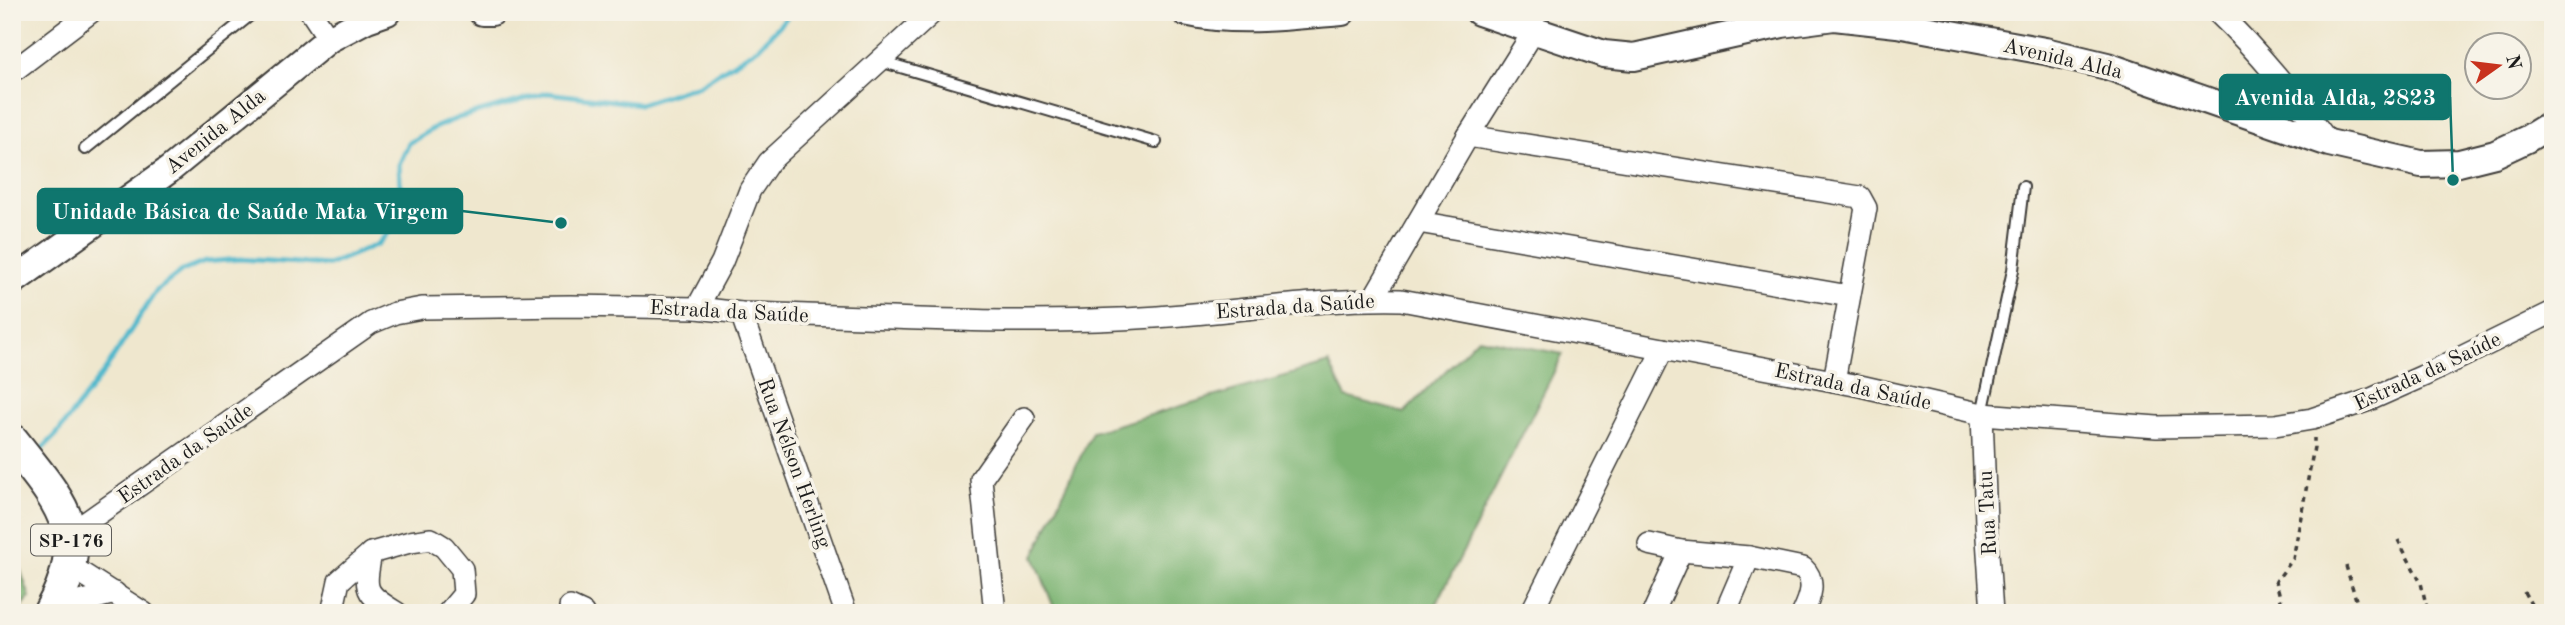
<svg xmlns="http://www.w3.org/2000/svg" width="2565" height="625" font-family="'Old Standard TT',serif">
<rect width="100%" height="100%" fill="#f7f3e8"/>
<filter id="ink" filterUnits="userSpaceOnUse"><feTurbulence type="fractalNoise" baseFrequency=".0143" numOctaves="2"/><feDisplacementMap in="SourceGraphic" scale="14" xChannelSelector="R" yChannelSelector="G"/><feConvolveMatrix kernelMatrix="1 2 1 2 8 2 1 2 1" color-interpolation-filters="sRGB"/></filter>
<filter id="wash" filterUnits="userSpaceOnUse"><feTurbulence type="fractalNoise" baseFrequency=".00686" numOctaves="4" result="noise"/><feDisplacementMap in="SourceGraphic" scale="28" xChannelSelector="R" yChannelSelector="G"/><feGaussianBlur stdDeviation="1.57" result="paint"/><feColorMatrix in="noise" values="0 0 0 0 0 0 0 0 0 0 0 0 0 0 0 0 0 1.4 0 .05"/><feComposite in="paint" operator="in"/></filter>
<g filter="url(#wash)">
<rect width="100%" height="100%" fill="#efe7ce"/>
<g fill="#7bb472" stroke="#4c6847" stroke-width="2">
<path d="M 1478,338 L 1563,354 L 1432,613 L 1056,613 L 1034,556 L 1092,432 L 1329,363 L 1346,397 L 1404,413 Z"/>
<path d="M 12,546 L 30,597 L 17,613 L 12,613 Z"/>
</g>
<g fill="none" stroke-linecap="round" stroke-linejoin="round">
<g stroke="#4fb8cc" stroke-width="5">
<path d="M 36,455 L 56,435 L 106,369 L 156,291 L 182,271 L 205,262 L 240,259 L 328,265 L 378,244 L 402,217 L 399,165 L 409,143 L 434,128 L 458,118 L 547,93 L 640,104 L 699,85 L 758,48 L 792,12"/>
<path d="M 12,480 L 22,470"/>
</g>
</g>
</g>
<g filter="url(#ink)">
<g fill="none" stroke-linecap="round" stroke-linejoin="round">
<g stroke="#3c3a37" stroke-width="14">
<g id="service">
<path d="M 880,61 L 1156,142"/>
<path d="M 85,149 L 254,12"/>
<path d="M 1982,414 L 2013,270 L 2023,187"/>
</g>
</g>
<g stroke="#3c3a37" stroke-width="24">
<g id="minor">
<path d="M 311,12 L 329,39"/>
<path d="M 2217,12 C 2260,53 2294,96 2329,143"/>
<path d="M 16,69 L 91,12"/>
<path d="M 1468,136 L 1860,197 L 1866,208 L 1834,381"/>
<path d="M 1418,222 L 1849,296"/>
<path d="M 1373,299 L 1468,136 L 1534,31"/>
<path d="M 697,308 L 722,262 L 750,190 L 769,162 L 933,12"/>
<path d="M 741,313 L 846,613"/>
<path d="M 1982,414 L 1986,523 L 1992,613"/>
<path d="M 71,533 L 371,323 L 395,313 L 422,308 L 570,306 L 697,308 L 741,313 C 867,316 994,325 1119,319 C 1213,316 1307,298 1401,300 L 1860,386 L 1982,414 L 2157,427 L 2275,425 L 2312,419 L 2369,400 L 2423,376 L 2553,312"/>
<path d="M 1649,544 L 1681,551 L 1749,557 L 1803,568 C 1817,581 1810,598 1803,613"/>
<path d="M 371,553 C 364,591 364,593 397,613"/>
<path d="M 69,565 L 144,613"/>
<path d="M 570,607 L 583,613"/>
<path d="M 52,609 L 115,593"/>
<path d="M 332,613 L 339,581 L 371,553 L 410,542 L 431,539 L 444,547 L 462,569 L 464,594 L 448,613"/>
<path d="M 995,613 L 981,479 L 1024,418"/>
<path d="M 1531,613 L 1663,349"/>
<path d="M 1653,613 L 1681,551"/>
<path d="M 1725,613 L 1749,557"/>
</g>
</g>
<g stroke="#3c3a37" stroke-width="30">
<g id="tertiary">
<path d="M 482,12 L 492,12"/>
<path d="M 1185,12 C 1238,24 1289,16 1342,12"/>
<path d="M 1479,12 L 1604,54 L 1634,57 L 1782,24 L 1834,17 L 1897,24 L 2045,51 L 2107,66 L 2329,143 L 2421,164 L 2459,163 L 2495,154 L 2527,139 L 2553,123"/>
<path d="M 12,282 L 169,170 L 329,39 L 367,19 L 387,12"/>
</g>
</g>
<g stroke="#3c3a37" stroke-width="37">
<path id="primary" d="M 12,441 C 61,503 94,534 50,613"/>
</g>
<g stroke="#3c3a37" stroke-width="3.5" stroke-dasharray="5 5" stroke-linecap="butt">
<path d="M 2398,540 L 2421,583 L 2428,613"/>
<path d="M 2346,566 L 2360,613"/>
<path d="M 2524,592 L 2536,613"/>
<path d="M 2284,613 L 2276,581 L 2293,559 L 2314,447 L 2314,438"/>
</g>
<use href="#service" stroke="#fff" stroke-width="10"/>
<use href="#minor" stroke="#fff" stroke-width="21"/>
<use href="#tertiary" stroke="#fff" stroke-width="26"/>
<use href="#primary" stroke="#fff" stroke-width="33"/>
</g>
</g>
<g text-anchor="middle" stroke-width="7" stroke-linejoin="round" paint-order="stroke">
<rect fill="#f7f3e8" stroke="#5e5c59" stroke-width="2" x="31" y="524.5" width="80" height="31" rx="5"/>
<g font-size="19" font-weight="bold" fill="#1c1c1c">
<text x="71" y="547">SP-176</text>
</g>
<g font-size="21" fill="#1c1c1c" stroke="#f7f3e8">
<text transform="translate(2063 58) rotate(13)" y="7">Avenida Alda</text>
<text transform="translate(215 131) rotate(-39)" y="7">Avenida Alda</text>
<text transform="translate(1295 306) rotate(-4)" y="7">Estrada da Saúde</text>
<text transform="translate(729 311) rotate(3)" y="7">Estrada da Saúde</text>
<text transform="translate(2427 371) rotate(-25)" y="7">Estrada da Saúde</text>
<text transform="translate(1853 386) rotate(12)" y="7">Estrada da Saúde</text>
<text transform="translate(185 453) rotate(-35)" y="7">Estrada da Saúde</text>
<text transform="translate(795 463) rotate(70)" y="7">Rua Nélson Herling</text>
<text transform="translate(1987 513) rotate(-93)" y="7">Rua Tatu</text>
</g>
</g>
<path fill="none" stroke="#0f766e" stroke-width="2.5" d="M2453 180L2450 97M561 223L462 211"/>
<g fill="#0f766e" stroke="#f7f3e8" stroke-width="2.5">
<circle cx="2453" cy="180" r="7"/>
<circle cx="561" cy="223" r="7"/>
</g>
<g fill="#0f766e" stroke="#0f766e" stroke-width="2.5">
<rect x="2220" y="75" width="230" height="44" rx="7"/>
<rect x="38" y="189" width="424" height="44" rx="7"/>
</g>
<g font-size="23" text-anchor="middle" font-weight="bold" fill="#fff">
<text x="2335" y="105">Avenida Alda, 2823</text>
<text x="250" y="219">Unidade Básica de Saúde Mata Virgem</text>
</g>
<rect width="2565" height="625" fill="none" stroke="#f7f3e8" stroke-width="42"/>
<g transform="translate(2498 66) rotate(76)"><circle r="33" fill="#f7f3e8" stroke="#9f9d96" stroke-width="2"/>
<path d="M0-5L12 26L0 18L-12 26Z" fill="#c8321e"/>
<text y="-10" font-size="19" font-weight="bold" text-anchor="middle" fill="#1c1c1c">N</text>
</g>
</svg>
